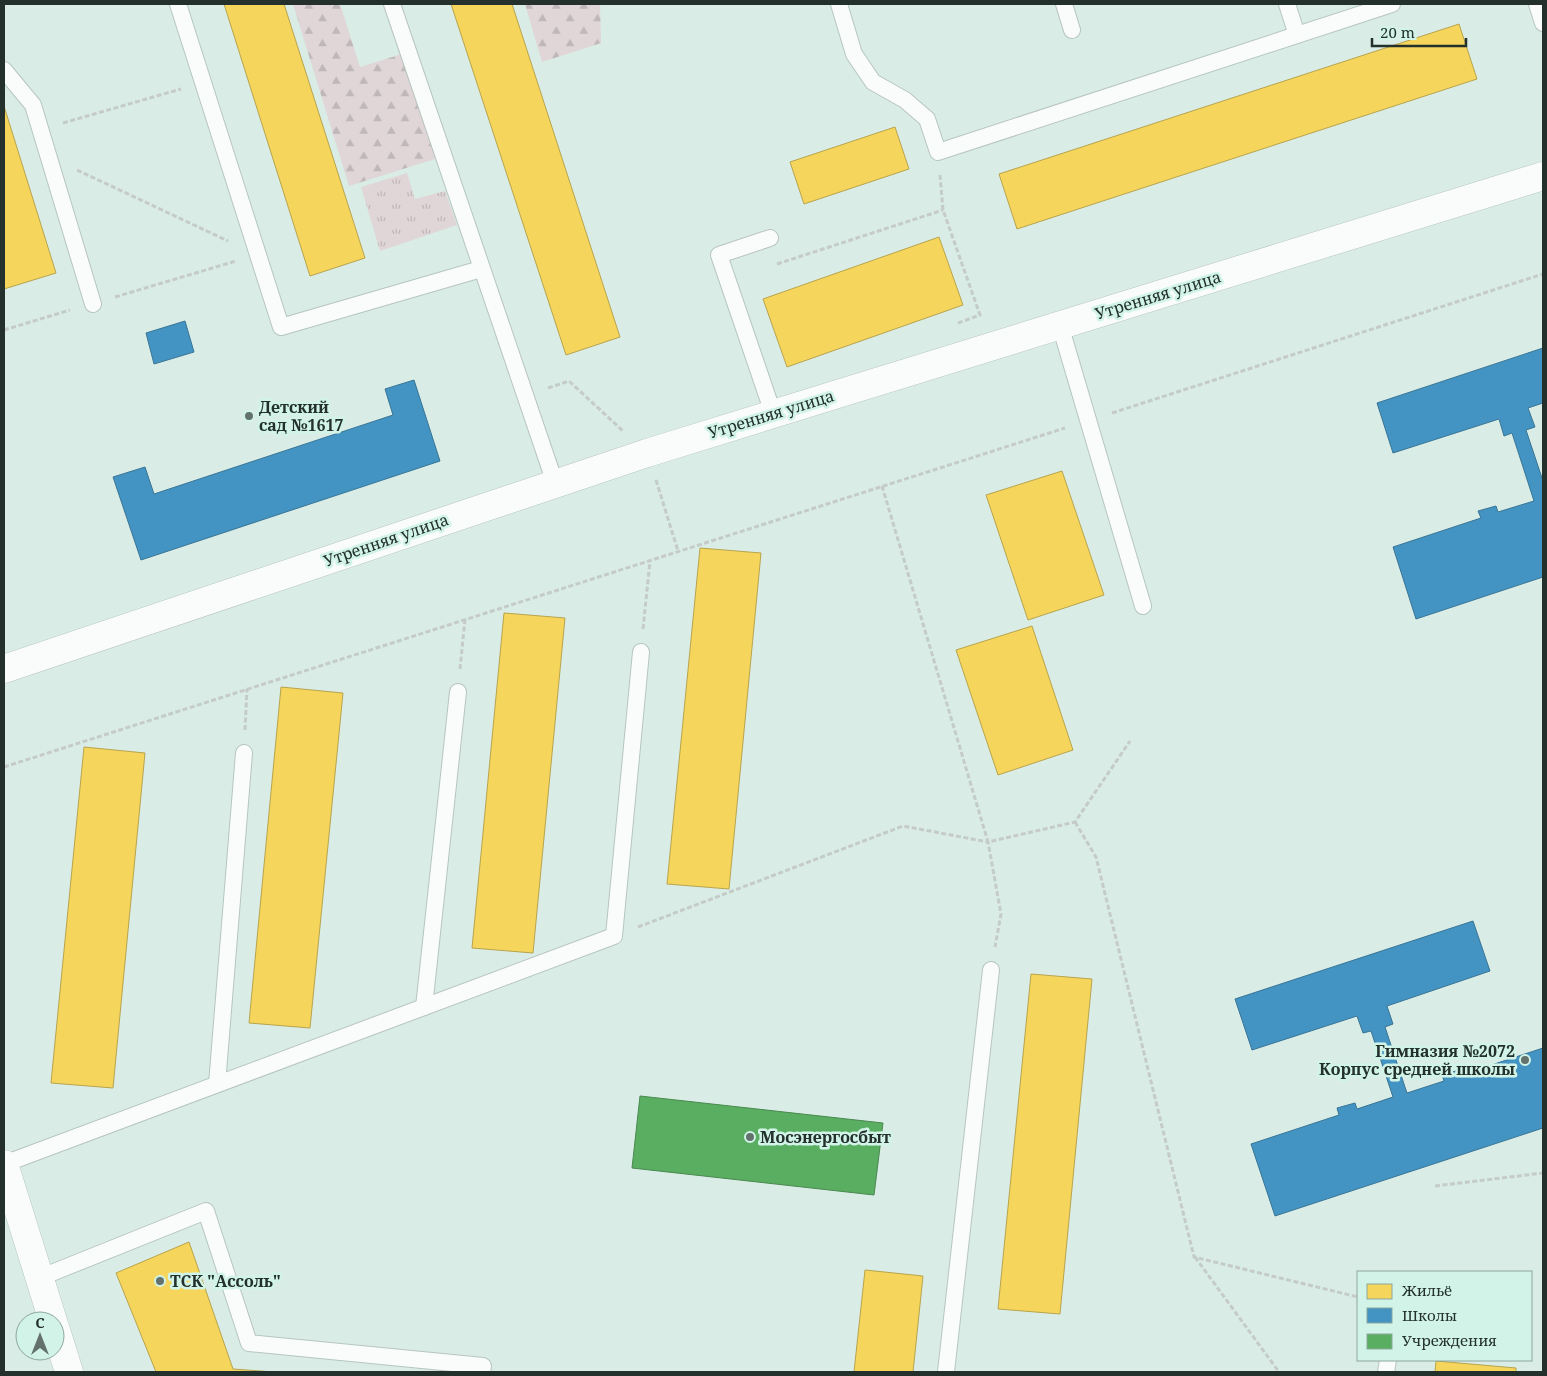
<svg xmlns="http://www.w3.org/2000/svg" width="1547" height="1376" font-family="'Noto Serif',serif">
<defs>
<pattern id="grass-tufts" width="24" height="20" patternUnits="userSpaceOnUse" patternTransform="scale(1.25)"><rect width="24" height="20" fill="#e0d5d7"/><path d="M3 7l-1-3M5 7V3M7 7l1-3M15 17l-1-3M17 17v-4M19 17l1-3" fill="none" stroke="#c0b7b9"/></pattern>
<pattern id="forest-firs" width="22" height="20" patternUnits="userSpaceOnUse" patternTransform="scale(1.25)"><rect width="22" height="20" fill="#e0d5d7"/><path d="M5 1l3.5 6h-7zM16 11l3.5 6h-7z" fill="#c0b7b9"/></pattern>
</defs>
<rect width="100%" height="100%" fill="#daece6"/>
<path fill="url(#grass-tufts)" d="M 407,173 L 415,199 L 445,191 L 457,225 L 380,251 L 361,187 Z"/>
<g fill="url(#forest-firs)">
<path d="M 293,4 L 340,4 L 360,67 L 405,53 L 438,158 L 349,186 Z"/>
<path d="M 525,4 L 600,4 L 601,43 L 542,62 Z"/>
</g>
<g fill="#f6d55c" stroke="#b7a44d">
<path d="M 224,4 L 284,4 L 365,258 L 310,276 Z"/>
<path d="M 451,4 L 512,4 L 620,337 L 566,355 Z"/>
<path d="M 1459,24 L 1477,79 L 1017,229 L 999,174 Z"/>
<path d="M 4,106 L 56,273 L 4,289 Z"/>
<path d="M 895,127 L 909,169 L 804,204 L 790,162 Z"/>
<path d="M 939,237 L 963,305 L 787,367 L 763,299 Z"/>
<path d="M 1062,471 L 1104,595 L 1028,620 L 986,495 Z"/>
<path d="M 700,548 L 761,553 L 729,889 L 667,884 Z"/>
<path d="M 504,613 L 565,618 L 533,953 L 472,948 Z"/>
<path d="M 1032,626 L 1073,750 L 998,775 L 956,650 Z"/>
<path d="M 281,687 L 343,693 L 310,1028 L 249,1023 Z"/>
<path d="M 84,747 L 145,753 L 113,1088 L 51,1083 Z"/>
<path d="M 1031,974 L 1092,979 L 1060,1314 L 998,1309 Z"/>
<path d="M 189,1242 L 233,1369 L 274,1372 L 156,1372 L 116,1273 Z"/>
<path d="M 865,1270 L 923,1276 L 913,1372 L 854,1372 Z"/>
<path d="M 1436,1361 L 1516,1368 L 1516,1372 L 1435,1372 Z"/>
</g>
<g fill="#4393c3" stroke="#397595">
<path d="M 185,321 L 194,352 L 154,364 L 146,333 Z"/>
<path d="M 1543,348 L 1543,403 L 1528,408 L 1535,427 L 1526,430 L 1543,481 L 1543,577 L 1416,619 L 1393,547 L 1481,518 L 1478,511 L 1496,506 L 1498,512 L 1534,501 L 1512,433 L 1504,436 L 1499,419 L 1393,453 L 1377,403 Z"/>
<path d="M 414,380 L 440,461 L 141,560 L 113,477 L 145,467 L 154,494 L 393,415 L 385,389 Z"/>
<path d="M 1473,921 L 1490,971 L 1387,1006 L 1393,1024 L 1385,1027 L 1407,1093 L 1444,1081 L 1442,1075 L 1459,1070 L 1461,1075 L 1543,1048 L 1543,1128 L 1275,1216 L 1251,1144 L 1339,1115 L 1337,1108 L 1355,1103 L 1357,1109 L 1393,1097 L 1371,1031 L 1363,1033 L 1357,1016 L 1252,1050 L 1235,999 Z"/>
</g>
<path fill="#5aae61" stroke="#4a8851" d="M 640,1096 L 883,1123 L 874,1195 L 632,1168 Z"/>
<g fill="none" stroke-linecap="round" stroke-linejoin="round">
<g stroke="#b7c5c0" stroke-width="18">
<g id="service">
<path d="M 178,4 L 281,327 L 481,269"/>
<path d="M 392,4 L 555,483"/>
<path d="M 839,4 L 854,54 L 873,82 L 905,100 L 927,119 L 938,152 L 1392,4"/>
<path d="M 1064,4 L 1072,30"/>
<path d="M 1287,4 L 1297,35"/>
<path d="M 1537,4 L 1543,23"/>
<path d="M 4,70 L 33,105 L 93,304"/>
<path d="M 770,238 L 719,255 L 773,413"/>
<path d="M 1060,325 L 1143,606"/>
<path d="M 424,1007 L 614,936 L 641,652"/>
<path d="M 217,1084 L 244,753"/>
<path d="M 4,1164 L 424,1007 L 458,692"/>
<path d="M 39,1278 L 206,1211 L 249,1343 L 483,1366 L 482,1372"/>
<path d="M 946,1372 L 991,970"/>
<path d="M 1386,1372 L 1388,1360"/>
</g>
</g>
<g stroke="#b7c5c0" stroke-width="29">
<path id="minor" d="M 4,669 L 647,453 L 1543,176"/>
</g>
<g stroke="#b7c5c0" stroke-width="29">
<g id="tertiary">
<path d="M 4,1164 L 53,1321"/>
<path d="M 55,1327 L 69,1372"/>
</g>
</g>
<g stroke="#c4cbc8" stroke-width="3" stroke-dasharray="5 2.5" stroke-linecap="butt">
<path d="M 63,123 L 181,89"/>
<path d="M 77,170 L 228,241"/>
<path d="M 940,175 L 943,210 L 980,315 L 958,323"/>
<path d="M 777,264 L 943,210"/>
<path d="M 115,297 L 236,261"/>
<path d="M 4,330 L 70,310"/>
<path d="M 548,388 L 569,381 L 623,431"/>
<path d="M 1112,413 L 1543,274"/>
<path d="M 656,480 L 678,551"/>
<path d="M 882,486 L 988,842 L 1075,822 L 1130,741"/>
<path d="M 643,629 L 650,561"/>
<path d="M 460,669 L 465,619"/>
<path d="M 245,730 L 247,689"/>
<path d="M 4,767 L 1065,428"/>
<path d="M 1075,822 L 1096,857 L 1194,1257 L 1358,1297"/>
<path d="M 638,927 L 903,826 L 988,842 L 1001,914 L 995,947"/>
<path d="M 1435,1186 L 1543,1173"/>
<path d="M 1195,1257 L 1279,1372"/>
</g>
<use href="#service" stroke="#f9fcfb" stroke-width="16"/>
<use href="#minor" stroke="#f9fcfb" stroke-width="28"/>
<use href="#tertiary" stroke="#f9fcfb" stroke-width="28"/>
</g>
<g fill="#63726c" stroke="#d2f4e8" stroke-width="2">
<circle cx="249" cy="416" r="5"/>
<circle cx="1525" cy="1060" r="5"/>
<circle cx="750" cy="1137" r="5"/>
<circle cx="160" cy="1281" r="5"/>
</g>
<g text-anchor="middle" stroke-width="5" stroke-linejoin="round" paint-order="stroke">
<g font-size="16" fill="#23302b" stroke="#d2f4e8">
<text transform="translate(1158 295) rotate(-17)" y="6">Утренняя улица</text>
<text transform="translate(771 414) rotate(-17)" y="6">Утренняя улица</text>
<text transform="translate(386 540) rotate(-19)" y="6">Утренняя улица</text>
</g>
<g font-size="16" font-weight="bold" fill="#23302b" stroke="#d2f4e8" text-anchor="start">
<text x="259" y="413">Детский<tspan x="259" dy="18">сад №1617</tspan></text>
<text x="1515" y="1057" text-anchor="end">Гимназия №2072<tspan x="1515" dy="18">Корпус средней школы</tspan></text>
<text x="760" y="1143">Мосэнергосбыт</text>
<text x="170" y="1287">ТСК "Ассоль"</text>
</g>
</g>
<rect width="1547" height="1376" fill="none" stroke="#23302b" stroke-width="10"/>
<rect x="1357" y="1271" width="175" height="90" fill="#d2f4e8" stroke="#8ca69c"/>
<rect x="1367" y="1284" width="25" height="15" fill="#f6d55c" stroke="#8ca69c"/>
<text x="1402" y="1296" font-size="15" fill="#23302b">Жильё</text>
<rect x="1367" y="1308" width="25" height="15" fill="#4393c3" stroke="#8ca69c"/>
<text x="1402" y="1321" font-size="15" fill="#23302b">Школы</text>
<rect x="1367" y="1334" width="25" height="15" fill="#5aae61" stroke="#8ca69c"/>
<text x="1402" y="1346" font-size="15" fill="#23302b">Учреждения</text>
<g transform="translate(40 1336)"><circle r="24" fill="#d2f4e8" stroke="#8ca69c"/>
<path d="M0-4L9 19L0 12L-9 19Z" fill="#63726c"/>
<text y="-8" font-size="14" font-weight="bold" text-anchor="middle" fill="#23302b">С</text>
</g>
<path d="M1372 38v8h94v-8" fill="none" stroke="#23302b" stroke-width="2.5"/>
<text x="1380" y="38" font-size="15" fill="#23302b" stroke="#d2f4e8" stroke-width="4" paint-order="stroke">20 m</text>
</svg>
